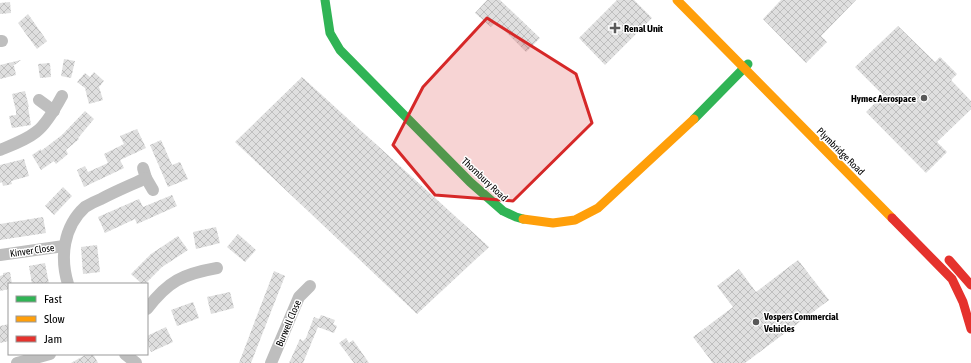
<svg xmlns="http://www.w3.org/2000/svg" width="971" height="363" font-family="'Asap Condensed',sans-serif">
<defs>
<pattern id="building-cross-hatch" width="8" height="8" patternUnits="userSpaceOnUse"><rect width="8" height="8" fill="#dfdfdf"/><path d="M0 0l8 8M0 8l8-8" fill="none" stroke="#bebebe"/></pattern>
</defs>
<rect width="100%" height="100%" fill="#fff"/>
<g fill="url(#building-cross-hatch)">
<path d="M 487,0 L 500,0 L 540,38 L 526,52 L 496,22 L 491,27 L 475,13 Z"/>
<path d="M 617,0 L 634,0 L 652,18 L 605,65 L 579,38 Z"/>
<path d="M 781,0 L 856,0 L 821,36 L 827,42 L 806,63 L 763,19 Z"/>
<path d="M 10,2 L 11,13 L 0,14 L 0,3 Z"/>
<path d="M 28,14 L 47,41 L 37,49 L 18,23 Z"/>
<path d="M 898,26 L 935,62 L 940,57 L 957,74 L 951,80 L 971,101 L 971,109 L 937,142 L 947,152 L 926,173 L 866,112 L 883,95 L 855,67 Z"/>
<path d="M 64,59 L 75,61 L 71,78 L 61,76 Z"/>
<path d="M 21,60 L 13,66 L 14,66 L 16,75 L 0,79 L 0,65 Z"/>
<path d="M 50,63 L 51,77 L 40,78 L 38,64 Z"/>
<path d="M 94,72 L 104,81 L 99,87 L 103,100 L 89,104 L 85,88 L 77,82 L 85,73 L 90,77 Z"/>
<path d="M 302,77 L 489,247 L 417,314 L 235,142 Z"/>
<path d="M 25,91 L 29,107 L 28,107 L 31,125 L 12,128 L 9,116 L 16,115 L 16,111 L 12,94 Z"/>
<path d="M 85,111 L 94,119 L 78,138 L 79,139 L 66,150 L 68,154 L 56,164 L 54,161 L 41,170 L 32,155 L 41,149 L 41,151 L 62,135 Z"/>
<path d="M 137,129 L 146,148 L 120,160 L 124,168 L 84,187 L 77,170 L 85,166 L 88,172 L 108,163 L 104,154 L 124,144 L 120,136 Z"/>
<path d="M 161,140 L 172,165 L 180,162 L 188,179 L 168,187 L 150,145 Z"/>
<path d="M 24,159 L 29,176 L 11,181 L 12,184 L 3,186 L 2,182 L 0,183 L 0,165 Z"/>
<path d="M 63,187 L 72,196 L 54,215 L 45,206 Z"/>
<path d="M 172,195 L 177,206 L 137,224 L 135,219 L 105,233 L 98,217 L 139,199 L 143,207 Z"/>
<path d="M 43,217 L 46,233 L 0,240 L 0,224 Z"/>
<path d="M 216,227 L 220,243 L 196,249 L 193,232 Z"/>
<path d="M 238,234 L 256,250 L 245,262 L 227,247 Z"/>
<path d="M 178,236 L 188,250 L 162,267 L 145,284 L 142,284 L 131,274 L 151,254 Z"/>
<path d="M 97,245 L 100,272 L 83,274 L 81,247 Z"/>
<path d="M 798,260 L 829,300 L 745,363 L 713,363 L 693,337 L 733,307 L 717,286 L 739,269 L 756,292 Z"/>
<path d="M 45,263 L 49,284 L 32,284 L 29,266 Z"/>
<path d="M 274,271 L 285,276 L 272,309 L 251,363 L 239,363 Z"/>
<path d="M 10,272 L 12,284 L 9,284 L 9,289 L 0,291 L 0,276 L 3,275 L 3,273 Z"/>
<path d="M 230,292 L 234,308 L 211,314 L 207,297 Z"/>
<path d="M 193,302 L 199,318 L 177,326 L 171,310 Z"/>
<path d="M 321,315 L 335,320 L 333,324 L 337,326 L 334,333 L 318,327 L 303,363 L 289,363 L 300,339 L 303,341 L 306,338 L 314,317 L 319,319 Z"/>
<path d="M 9,324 L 9,341 L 0,343 L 0,326 Z"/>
<path d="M 166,327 L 173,342 L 151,352 L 147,343 L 147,336 Z"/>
<path d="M 346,338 L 349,343 L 353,340 L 369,363 L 354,363 L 339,343 Z"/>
<path d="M 87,354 L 93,354 L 98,363 L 71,363 Z"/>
</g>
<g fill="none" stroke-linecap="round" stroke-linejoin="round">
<g stroke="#bebebe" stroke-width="12">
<path d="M 0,41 L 2,41"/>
<path d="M 39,100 L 54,111"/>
<path d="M 0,150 C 12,145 26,140 36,132 C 46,125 56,107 62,96"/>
<path d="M 143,168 L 146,178 L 153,190"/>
<path d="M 0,255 L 64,246"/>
<path d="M 68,284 C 60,258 63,227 85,207 C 90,204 96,201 101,199 C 116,191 131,185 146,178"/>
<path d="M 147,309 C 168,281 183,274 217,268"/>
<path d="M 125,354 L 136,363"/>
<path d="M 17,363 L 50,354"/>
<path d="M 271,363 L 299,297 L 310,286"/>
</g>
<g stroke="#30b455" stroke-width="9">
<path d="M 325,0 L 330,33 L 340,50 L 470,182 L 503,211 L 516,217 L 523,219"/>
<path d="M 694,119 L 748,64"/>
</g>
<g stroke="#ff9f0a" stroke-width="9">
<path d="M 677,0 L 892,218"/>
<path d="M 523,219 L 553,223 L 575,220 L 598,208 L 694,119"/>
</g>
<g stroke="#e5322d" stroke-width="9">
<path d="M 892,218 L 952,279 L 963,302 L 971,329"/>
<path d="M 949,260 L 971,285"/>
</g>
</g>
<path fill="#d62828" fill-opacity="0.2" stroke="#d62828" stroke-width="3" stroke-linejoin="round" d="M 487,18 L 576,74 L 592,123 L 513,201 L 435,195 L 393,145 L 423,87 Z"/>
<g fill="#595959" stroke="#fff" stroke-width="1.5">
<path d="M613 22h4v4h4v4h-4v4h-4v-4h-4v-4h4z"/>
<circle cx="924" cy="98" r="4"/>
<circle cx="756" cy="322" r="4"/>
</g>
<g text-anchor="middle" stroke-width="3" stroke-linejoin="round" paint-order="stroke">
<g font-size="10" font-weight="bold" fill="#000" stroke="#fff" text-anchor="start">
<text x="624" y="32">Renal Unit</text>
<text x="916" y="102" text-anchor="end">Hymec Aerospace</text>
<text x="764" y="320">Vospers Commercial<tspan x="764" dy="12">Vehicles</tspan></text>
</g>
<g font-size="10" fill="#000" stroke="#fff">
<text transform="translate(841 151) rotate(45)" y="4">Plymbridge Road</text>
<text transform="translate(485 179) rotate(43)" y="4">Thornbury Road</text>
<text transform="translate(32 250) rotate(-8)" y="4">Kinver Close</text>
<text transform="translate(288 323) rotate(-67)" y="4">Burwell Close</text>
</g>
</g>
<rect x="8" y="283" width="140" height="72" fill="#ffffff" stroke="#999999"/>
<rect x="16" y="296" width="20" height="6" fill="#30b455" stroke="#999999"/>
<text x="44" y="303" font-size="12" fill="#000000">Fast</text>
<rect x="16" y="316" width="20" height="6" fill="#ff9f0a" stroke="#999999"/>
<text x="44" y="323" font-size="12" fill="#000000">Slow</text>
<rect x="16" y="336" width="20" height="6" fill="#e5322d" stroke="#999999"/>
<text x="44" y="343" font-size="12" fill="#000000">Jam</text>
</svg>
